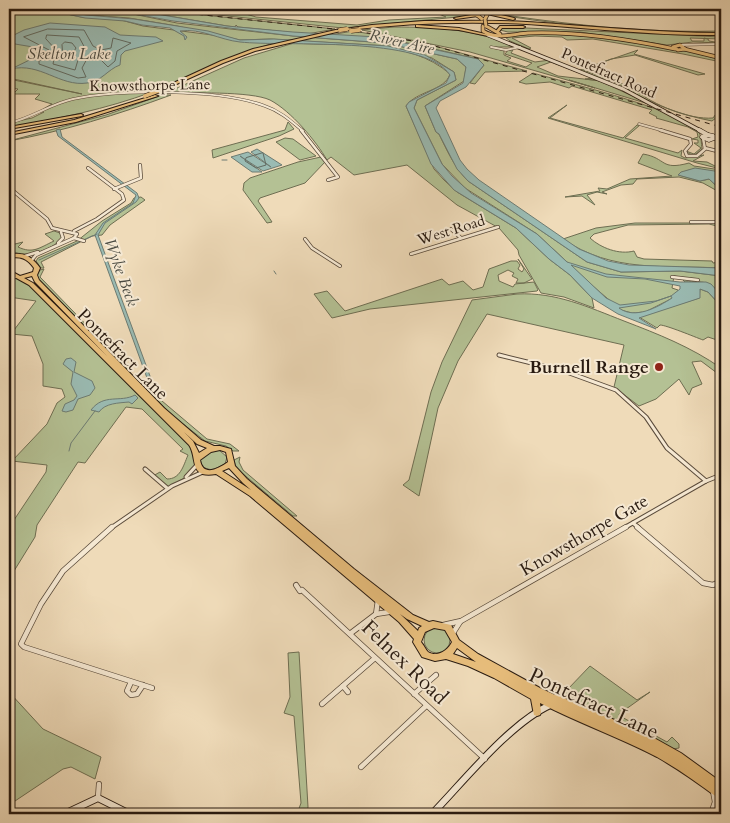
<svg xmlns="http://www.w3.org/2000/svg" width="730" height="823" font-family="Cardo,serif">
<rect width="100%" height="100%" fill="#efdbb9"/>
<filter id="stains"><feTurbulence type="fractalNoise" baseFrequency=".004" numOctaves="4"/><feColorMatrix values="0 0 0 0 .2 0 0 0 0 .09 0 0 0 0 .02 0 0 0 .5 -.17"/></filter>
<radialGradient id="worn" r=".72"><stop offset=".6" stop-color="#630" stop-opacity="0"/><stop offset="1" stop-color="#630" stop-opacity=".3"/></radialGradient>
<g fill="#b4c194" stroke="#6e6e52">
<path d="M 9,9 L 45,9 L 81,17 L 121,20 L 143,26 L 220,36 L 231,40 L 276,42 C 233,56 194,76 152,92 C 106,109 58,119 9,127 L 9,123 L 32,118 L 44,112 L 38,112 L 52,104 L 35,99 L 40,94 L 13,94 L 18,89 L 9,88 L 9,79 L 82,94 L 9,78 Z"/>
<path d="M 61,9 L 133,14 L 177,23 L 293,36 L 385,43 L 457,59 L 466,67 L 464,81 L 425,106 L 436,132 L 439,134 C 447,151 455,168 468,181 L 587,262 L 621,272 L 680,271 L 721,276 L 721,295 C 707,281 705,281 685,282 L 680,277 L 674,276 L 672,288 L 678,290 L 677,296 L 645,312 L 632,313 L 621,310 L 594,287 L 537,234 L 465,188 L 442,164 L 414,108 L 417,100 L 456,80 L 454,72 L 432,58 L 388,46 L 270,39 L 240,40 L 177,26 L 129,18 L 89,15 Z"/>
<path d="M 95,9 L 147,9 L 335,29 L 307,34 L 238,27 L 236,25 L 235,27 L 227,26 L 133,10 Z"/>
<path d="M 159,9 L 229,9 L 256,17 L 357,25 L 389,20 L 446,17 L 427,9 L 456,9 L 472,14 L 468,16 L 343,28 Z"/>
<path d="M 475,9 C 488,10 499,15 512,16 C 581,26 652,33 721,31 L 721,33 C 637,33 552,25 471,10 Z"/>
<path d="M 394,27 C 436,27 477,29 515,47 L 490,47 L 504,51 L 504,55 L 511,58 L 507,61 L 526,67 L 532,63 L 505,54 L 508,50 L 513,50 L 511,53 L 535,62 L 550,60 L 577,72 L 551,62 L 537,67 L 558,76 L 601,81 L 585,79 L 593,78 L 652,105 L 569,80 L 595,88 L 470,52 L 362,30 Z"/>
<path d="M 504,27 L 721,37 L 721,39 L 690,38 L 692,41 L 704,41 L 704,38 L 708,39 L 709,41 L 721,43 L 693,42 L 667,45 L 580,32 L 508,32 L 500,30 Z"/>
<path d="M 353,31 L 424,43 L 527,71 L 485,72 L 475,84 L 470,83 L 484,65 L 478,59 L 386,38 L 330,35 Z"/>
<path d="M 550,34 C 607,36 665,45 721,58 L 721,62 L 683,54 L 593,39 L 567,40 L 562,37 L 535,36 L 512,38 L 531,48 L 529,49 L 510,41 L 505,37 L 511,35 Z"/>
<path d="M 294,43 C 345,47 409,38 450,74 C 445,91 416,91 406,106 L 434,169 L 444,180 L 457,192 L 516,228 L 549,259 L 570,275 L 592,298 L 594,308 L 564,297 L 541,293 L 519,255 L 518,250 L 499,228 L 457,205 L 407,165 L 354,175 L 331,157 L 327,160 C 316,141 291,111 270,100 C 251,91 189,93 166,93 L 244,58 Z"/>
<path d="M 638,50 L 634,54 L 705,74 L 698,75 L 635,55 L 611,59 L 583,70 C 596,75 628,84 637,91 C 652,104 689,120 713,118 L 718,111 L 721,111 L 721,114 L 712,121 C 681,115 648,103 624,87 C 611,79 593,77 580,70 Z"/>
<path d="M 533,73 C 564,82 682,110 698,131 C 702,136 701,143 702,149 L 696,154 C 692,155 688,154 686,151 L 694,154 L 701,148 L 694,143 L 698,143 L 698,140 L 692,139 L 698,137 L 697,132 L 688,127 L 656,118 L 657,117 L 649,113 L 652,110 L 572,86 L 569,88 L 550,82 L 526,84 L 519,82 Z"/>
<path d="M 162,95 L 171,95 C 117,115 64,131 9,141 L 106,115 Z"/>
<path d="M 567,105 L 550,118 L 623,138 L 637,125 L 640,125 L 625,138 L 678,153 L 682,150 L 681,156 L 685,158 L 704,155 L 693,161 L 707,162 L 721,169 L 697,163 L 548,118 Z"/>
<path d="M 288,122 L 294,129 L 279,136 L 213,158 L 212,150 L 285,130 Z"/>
<path d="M 285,138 L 293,139 L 316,156 L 300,160 L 276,142 Z"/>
<path d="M 643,154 C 667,158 660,171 689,163 L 694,166 L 721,170 L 721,172 C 703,173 698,163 679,175 L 700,181 L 709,179 L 721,190 L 721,193 L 703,183 L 679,177 L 637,179 L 633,184 L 621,185 L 602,192 L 607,194 L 597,192 L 587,195 L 595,205 L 582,196 L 565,197 L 600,191 L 598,188 L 607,189 L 630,179 L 672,176 L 638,163 Z"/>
<path d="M 321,157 L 325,162 L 305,183 L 260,198 L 258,201 L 272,222 L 267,223 L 243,190 L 244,183 L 250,178 L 298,162 Z"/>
<path d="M 141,197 L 145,200 L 110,225 L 102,235 L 92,236 L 41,262 L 44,268 L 41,268 L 36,261 L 38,258 L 77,241 L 102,221 L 131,203 L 134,198 Z"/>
<path d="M 635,223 L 721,223 L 721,227 L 709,224 L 628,225 L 594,234 L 590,238 C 601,248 619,255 634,251 L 637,257 L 644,259 L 712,261 L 713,263 L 721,262 L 721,268 C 665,265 612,273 563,239 L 596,228 Z"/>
<path d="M 54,231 L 60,233 L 62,238 C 51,251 23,260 9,249 L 9,237 L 15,244 L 23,242 L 18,247 C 33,254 39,248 54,241 L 45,234 Z"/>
<path d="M 518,259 L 532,279 L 524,283 L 516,283 L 518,279 L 512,276 L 514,273 L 508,270 L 498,275 L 499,281 L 513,287 L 515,284 L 534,282 L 538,290 L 537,291 L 370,309 L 332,318 L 314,294 L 327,291 L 345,311 L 442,279 L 449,285 L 463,281 L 473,290 L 483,287 L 489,269 L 511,261 L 517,261 L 520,265 L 518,269 L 522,272 L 524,269 Z"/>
<path d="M 44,269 L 40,277 L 130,370 L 127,371 L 38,279 L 36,276 L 40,270 Z"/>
<path d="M 15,277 L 23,279 L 161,417 L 191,443 L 197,464 L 186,477 L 167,488 L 153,476 L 160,472 L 167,479 C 180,479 183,467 188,455 L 180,451 L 183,449 L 142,409 L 126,407 L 85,463 L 78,462 L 37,525 L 35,537 L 14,571 L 9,570 L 9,520 L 14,520 L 46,472 L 47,465 L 12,461 L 47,424 L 57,403 L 65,397 L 62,389 L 43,386 L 43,364 L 32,336 L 11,334 L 36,301 L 9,297 L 9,278 Z"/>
<path d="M 700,289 L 708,292 L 721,306 L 721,333 L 717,340 L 708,337 L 703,340 C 695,337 666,325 660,325 L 657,328 L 639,317 L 699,298 Z"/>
<path d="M 517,294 C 556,292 588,307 624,321 C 658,334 691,347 721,368 L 721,376 L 701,361 L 692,362 L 702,384 L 692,388 L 689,395 L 679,379 L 656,399 L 639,406 L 614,387 L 624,345 L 487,314 L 458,361 L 438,408 L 419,496 L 403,485 L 409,480 L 431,392 L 442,362 L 472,300 Z"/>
<path d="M 149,390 L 207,439 L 230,444 L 239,451 L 233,451 L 226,446 L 205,441 L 174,417 L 150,393 Z"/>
<path d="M 219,450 L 227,457 L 225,464 L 212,470 L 201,467 L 199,460 L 206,453 Z"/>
<path d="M 240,457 L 239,462 L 243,470 L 297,516 L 293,516 L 236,468 L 234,460 Z"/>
<circle cx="437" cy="640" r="13"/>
<path d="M 299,652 L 308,807 L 307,814 L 297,814 L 301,803 L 294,716 L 284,713 L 290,697 L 288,653 Z"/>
<path d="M 590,666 L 637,700 L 650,692 L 619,714 L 620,716 L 667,742 L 672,737 L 679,744 L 679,748 L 673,749 L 629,726 L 567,700 L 565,694 L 567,690 Z"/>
<path d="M 9,692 L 43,729 L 101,757 L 95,779 L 71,767 L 63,769 L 9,805 Z"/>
</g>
<g fill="#9abbb3" stroke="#6d7b72" fill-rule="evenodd">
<path d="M 44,9 L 60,9 L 86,15 L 134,19 L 208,31 L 240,40 L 274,39 L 388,46 L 425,55 L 454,72 L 456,80 L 417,100 L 414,108 L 442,164 L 452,176 L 471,193 L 537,234 L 567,262 L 606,274 L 680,282 L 706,282 L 711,284 L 721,295 L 721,306 L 708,292 L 700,289 L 700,298 L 639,318 L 656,329 L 618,314 L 592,298 L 570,275 L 549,259 L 516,228 L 454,190 L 431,164 L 406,106 L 409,102 L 446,83 L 450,75 C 423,35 285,47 240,42 C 220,40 201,28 180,31 L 187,37 L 185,40 L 184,36 L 170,28 L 142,25 L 125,21 L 85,18 ZM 571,265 L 607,277 L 645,279 L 680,286 L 680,289 L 671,296 L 656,301 L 620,305 L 606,298 ZM 671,296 L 672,298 C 658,307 635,320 619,308 L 651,303 Z"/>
<path d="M 80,9 L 133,10 L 227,26 L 293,32 L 377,37 L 478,59 L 484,65 L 466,87 L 440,101 L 436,108 L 460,160 L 467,169 L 479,180 L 579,249 L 608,261 L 629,265 L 721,268 L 721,276 L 680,271 L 621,272 L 587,262 L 468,181 L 457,169 L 439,134 L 436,132 L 425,106 L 463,83 L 466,67 L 457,59 L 385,43 L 293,36 L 173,21 L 134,14 Z"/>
<path d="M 50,23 L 105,27 L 120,35 L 156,37 L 163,41 L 125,51 L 121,55 L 120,65 C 108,69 101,82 87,83 C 60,87 40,62 11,69 L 46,52 L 39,48 L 15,44 L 10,37 L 24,30 Z"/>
<path d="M 60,129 L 62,137 L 137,193 L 139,198 L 136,202 L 105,223 L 98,235 L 150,376 L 148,386 L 146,384 L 147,378 L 95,235 L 103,223 L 133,203 L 136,195 L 58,136 L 56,130 Z"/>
<path d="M 257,149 L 282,165 L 263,171 L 240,156 L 262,172 L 252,172 L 231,157 L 248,152 L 271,167 L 251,152 Z"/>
<path d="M 695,168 L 721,172 L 721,190 L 709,179 L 700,181 L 678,175 L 681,172 Z"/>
<path d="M 71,358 L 76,362 L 74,372 L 92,381 L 95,388 L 90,395 L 78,399 L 73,410 L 66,412 L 62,411 L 65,404 L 74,400 L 77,396 L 71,384 L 73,372 L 63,364 L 66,359 Z"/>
<path d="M 135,395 L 138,398 L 132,404 L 129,402 C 119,403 105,403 99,412 L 91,410 C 104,393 120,403 135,395 Z"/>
</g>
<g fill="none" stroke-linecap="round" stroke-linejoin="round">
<g stroke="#626b62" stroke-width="1">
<path d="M 48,29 L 84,30 L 93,46 L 101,50 L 111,48 L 113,38 L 131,43 L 117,51 L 115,61 L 108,67 L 98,57 L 88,57 L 82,68 L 86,77 L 78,78 L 39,64 L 39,61 L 49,56 L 49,50 L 24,37 Z"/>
<path d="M 47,35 L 79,37 L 86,50 L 78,60 L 75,70 L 53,64 L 56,50 L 46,39 Z"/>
<path d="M 65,42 L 72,43 L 76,48 L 68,61 L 63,58 L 62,45 Z"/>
<path d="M 263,153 L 266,165 L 256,168 L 245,161 L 246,158 Z"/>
</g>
<g stroke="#6d7b72" stroke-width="1">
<path d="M 9,70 L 11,69"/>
<path d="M 222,160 L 227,160"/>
<path d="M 39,260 L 97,234"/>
<path d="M 274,271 L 276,274"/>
<path d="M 69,451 L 71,443 L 95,411"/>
</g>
<g stroke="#5a4b3b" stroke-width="3">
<g id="street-far3">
<path d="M 680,45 L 721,44"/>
<path d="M 491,47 L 506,50 L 520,47"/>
<path d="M 9,123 C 32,118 50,104 73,99 C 119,89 221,89 265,106 C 280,111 291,121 303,131"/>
<path d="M 639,124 L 664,131"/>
</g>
</g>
<g stroke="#5a4b3b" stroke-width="4">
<g id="street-far2">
<path d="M 301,130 L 338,177 L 328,180"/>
<path d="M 660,130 L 690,139 L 691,144 L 685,151 L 687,156 L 697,156 L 705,149 L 703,138"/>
<path d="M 705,148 L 721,152"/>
<path d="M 114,189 L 141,178 L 140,165"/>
<path d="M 12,190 L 47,219 L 52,228 L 77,234 L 74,238 L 36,255 L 31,261"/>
<path d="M 691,222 L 721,222"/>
<path d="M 451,229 L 461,238"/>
<path d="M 74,231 L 97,219 L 124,200 L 122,194 L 88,168"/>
<path d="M 74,238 L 84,241"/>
<path d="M 305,239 L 312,248 L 340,266"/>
<path d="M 58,243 L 63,238 L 61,232"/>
<path d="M 411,254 L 498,227"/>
<path d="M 25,256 L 38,252"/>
<path d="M 672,277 L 698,280"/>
<path d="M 9,278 L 15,277"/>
</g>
</g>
<g stroke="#5a4b3b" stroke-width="5">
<g id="street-far1">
<path d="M 499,355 L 564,371 L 616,390 L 646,417 L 667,448 L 706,481"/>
<path d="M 145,469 L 167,488"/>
<path d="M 186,477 L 197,465"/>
<path d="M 633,523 L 639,528"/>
<path d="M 111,528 L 172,486 L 203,472"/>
<path d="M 624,528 L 706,481 L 721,475"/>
</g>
</g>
<g stroke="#5a4b3b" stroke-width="6">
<g id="street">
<path d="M 112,527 L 63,571 L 41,604 L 21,644 L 24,647 L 152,688"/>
<path d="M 637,527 L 703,583 L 713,585 L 721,581"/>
<path d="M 296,585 L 300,591"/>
<path d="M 302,590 L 485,759"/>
<path d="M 376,614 L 378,600"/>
<path d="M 443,625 L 461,621 L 626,527"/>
<path d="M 351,633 L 376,614 L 389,612"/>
<path d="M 453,633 L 460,622"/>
<path d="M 131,682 L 127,691 L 131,695 L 137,694 L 143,685"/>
<path d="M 343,686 L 348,692"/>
<path d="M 414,694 L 436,675"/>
<path d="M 322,704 L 375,658"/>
<path d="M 361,767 L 426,706"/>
<path d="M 98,797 L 99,784"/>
<path d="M 711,814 L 715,802 L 713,791"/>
<path d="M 718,814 L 721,810"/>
</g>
</g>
<g stroke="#291b11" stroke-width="4.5">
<path id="secondary-far2" d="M 488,35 L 623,89 L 701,131"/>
</g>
<g stroke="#291b11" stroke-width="5">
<g id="secondary-far1">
<path d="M 699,130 L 708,135"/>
<path d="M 708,135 L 713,136 L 714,138 L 709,140 L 702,137 Z"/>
<path d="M 714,137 L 721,142"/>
</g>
</g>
<g stroke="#291b11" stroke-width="8">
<g id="secondary">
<path d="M 64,814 L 98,798 L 130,814"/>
<path d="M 432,814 C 464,781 509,724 550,705"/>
</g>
</g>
<g stroke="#291b11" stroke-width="4.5">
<g id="primary">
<path d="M 459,9 L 477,15"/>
<path d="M 482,19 L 477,15 L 479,12 L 488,13 L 485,19"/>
<path d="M 483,26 L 483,31 C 497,40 513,34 528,33 C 577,31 627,39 675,49"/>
<path d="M 486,26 L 500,34"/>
<path d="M 680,45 L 685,49 L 678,50 L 673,47 Z"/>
<path d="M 684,49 L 721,58"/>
</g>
</g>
<g stroke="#291b11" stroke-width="2">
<g id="highway">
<path d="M 488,12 L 514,18 L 515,19 L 513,20 L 487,14 L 486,13 Z"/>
<path d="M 477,14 L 479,15 L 478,16 L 456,19 L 454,18 Z"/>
<path d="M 424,21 C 458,21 492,20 527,22 C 591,26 656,33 721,33 L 721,35 C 656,36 591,28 526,24 C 466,21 407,23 347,30 L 345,29 L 372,25 Z"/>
<path d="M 417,25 L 459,28 L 490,35 L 488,36 L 459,30 L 416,27 L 416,25 Z"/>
<path d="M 500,26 L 523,26 L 525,27 L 523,28 L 502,28 L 498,33 L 496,33 L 495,32 Z"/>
<path d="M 340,29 L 342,30 L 341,31 L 255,51 L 223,63 L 159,92 L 156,91 L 221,61 L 253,49 Z"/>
<path d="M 155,95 L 158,96 L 76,122 L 9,135 L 9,133 L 74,120 Z"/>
<path d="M 81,114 L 83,115 L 82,116 L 9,129 L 9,127 Z"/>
<path d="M 14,254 C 26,253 33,258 40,268 L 37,275 L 39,280 L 164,408 L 201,440 L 214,446 L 220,446 L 231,449 L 235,466 L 247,479 L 354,569 L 413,615 L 429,622 L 433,621 L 451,625 L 459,640 L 478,654 L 540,688 L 555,695 L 554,691 L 555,688 L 558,687 L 561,688 L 566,699 L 647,734 L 681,753 L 721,782 L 721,799 L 718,798 C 698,783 678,769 657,757 C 619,737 578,723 540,703 L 541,712 L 540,715 L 537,716 L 534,715 L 531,699 L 494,678 L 468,666 L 446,659 L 435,661 L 422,657 L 413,642 L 414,639 L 399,622 L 250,496 L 216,474 C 188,479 198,458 189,445 L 29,285 L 9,274 L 9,270 L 20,276 L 33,272 L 34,268 C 27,258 20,256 9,258 L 9,256 ZM 32,276 L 35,282 L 107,356 L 33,283 L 24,278 ZM 184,432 L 197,444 L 207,448 L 199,453 L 193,441 ZM 220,450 L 226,452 L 228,462 C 218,469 203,477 200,460 L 211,452 ZM 229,468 L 243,483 L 251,490 L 222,471 ZM 400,614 L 407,619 L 422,626 L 419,628 L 418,631 ZM 434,628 L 445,630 L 452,642 C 448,650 438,658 428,652 C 426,650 423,644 421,642 L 425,632 ZM 457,648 L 476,662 L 453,654 Z"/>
</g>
</g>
<use href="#street-far3" stroke="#f5e8d2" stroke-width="2"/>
<use href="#street-far2" stroke="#f5e8d2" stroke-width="2.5"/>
<use href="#street-far1" stroke="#f5e8d2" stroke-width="3"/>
<use href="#street" stroke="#f5e8d2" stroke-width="4.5"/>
<use href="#secondary-far2" stroke="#f5e8d2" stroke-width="3"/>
<use href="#secondary-far1" stroke="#f5e8d2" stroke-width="4"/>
<use href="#secondary" stroke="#f5e8d2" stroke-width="6"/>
<use href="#primary" stroke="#e8be7c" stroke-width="3"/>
<use href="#highway" fill="#e8be7c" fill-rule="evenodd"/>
<path stroke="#291b11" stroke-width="1" stroke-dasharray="5 5" stroke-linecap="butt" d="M 148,9 L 362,32 L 424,43 L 721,127"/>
<g stroke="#291b11" stroke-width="4.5" stroke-linecap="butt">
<path id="primary-bridge" d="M 485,19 L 486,26"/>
</g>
<g stroke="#291b11" stroke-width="5" stroke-linecap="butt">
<g id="highway-bridge">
<path d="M 340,30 L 347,29"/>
<path d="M 351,31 L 359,30"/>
<path d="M 145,96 L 158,91"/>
</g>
</g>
<use href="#primary-bridge" stroke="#e8be7c" stroke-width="3"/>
<use href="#highway-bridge" stroke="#e8be7c" stroke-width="4"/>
</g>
<circle fill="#8f2418" stroke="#f5e8d2" stroke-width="2" cx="659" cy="367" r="5"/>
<g text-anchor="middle" stroke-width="4" stroke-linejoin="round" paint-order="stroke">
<g font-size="15" fill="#291b11" stroke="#f5e8d2">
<text transform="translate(609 73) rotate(24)" y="5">Pontefract Road</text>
<text transform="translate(150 85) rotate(-1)" y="5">Knowsthorpe Lane</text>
<text transform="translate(451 230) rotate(-17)" y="5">West Road</text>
</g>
<g font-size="16" font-style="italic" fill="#4b4b42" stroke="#f5e8d2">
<text transform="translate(402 41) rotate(13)" y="6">River Aire</text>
<text x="69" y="59">Skelton Lake</text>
<text transform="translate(122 272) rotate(70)" y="6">Wyke Beck</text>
</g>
<g font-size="18" fill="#291b11" stroke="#f5e8d2">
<text transform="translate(123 354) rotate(45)" y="6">Pontefract Lane</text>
<text transform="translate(584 535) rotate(-30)" y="6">Knowsthorpe Gate</text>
</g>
<g font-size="18" font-weight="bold" fill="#291b11" stroke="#f5e8d2" text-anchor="end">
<text x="649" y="373">Burnell Range</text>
</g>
<g font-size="21" fill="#291b11" stroke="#f5e8d2">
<text transform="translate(405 662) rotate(44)" y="7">Felnex Road</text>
<text transform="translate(594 703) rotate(25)" y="7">Pontefract Lane</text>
</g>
</g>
<rect width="730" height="823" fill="none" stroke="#efdbb9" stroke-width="30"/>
<rect x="10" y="10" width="710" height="803" fill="none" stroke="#291b11" stroke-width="2.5"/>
<rect x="15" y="15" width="700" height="793" fill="none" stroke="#291b11"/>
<rect width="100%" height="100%" filter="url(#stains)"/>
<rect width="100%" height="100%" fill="url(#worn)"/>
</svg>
